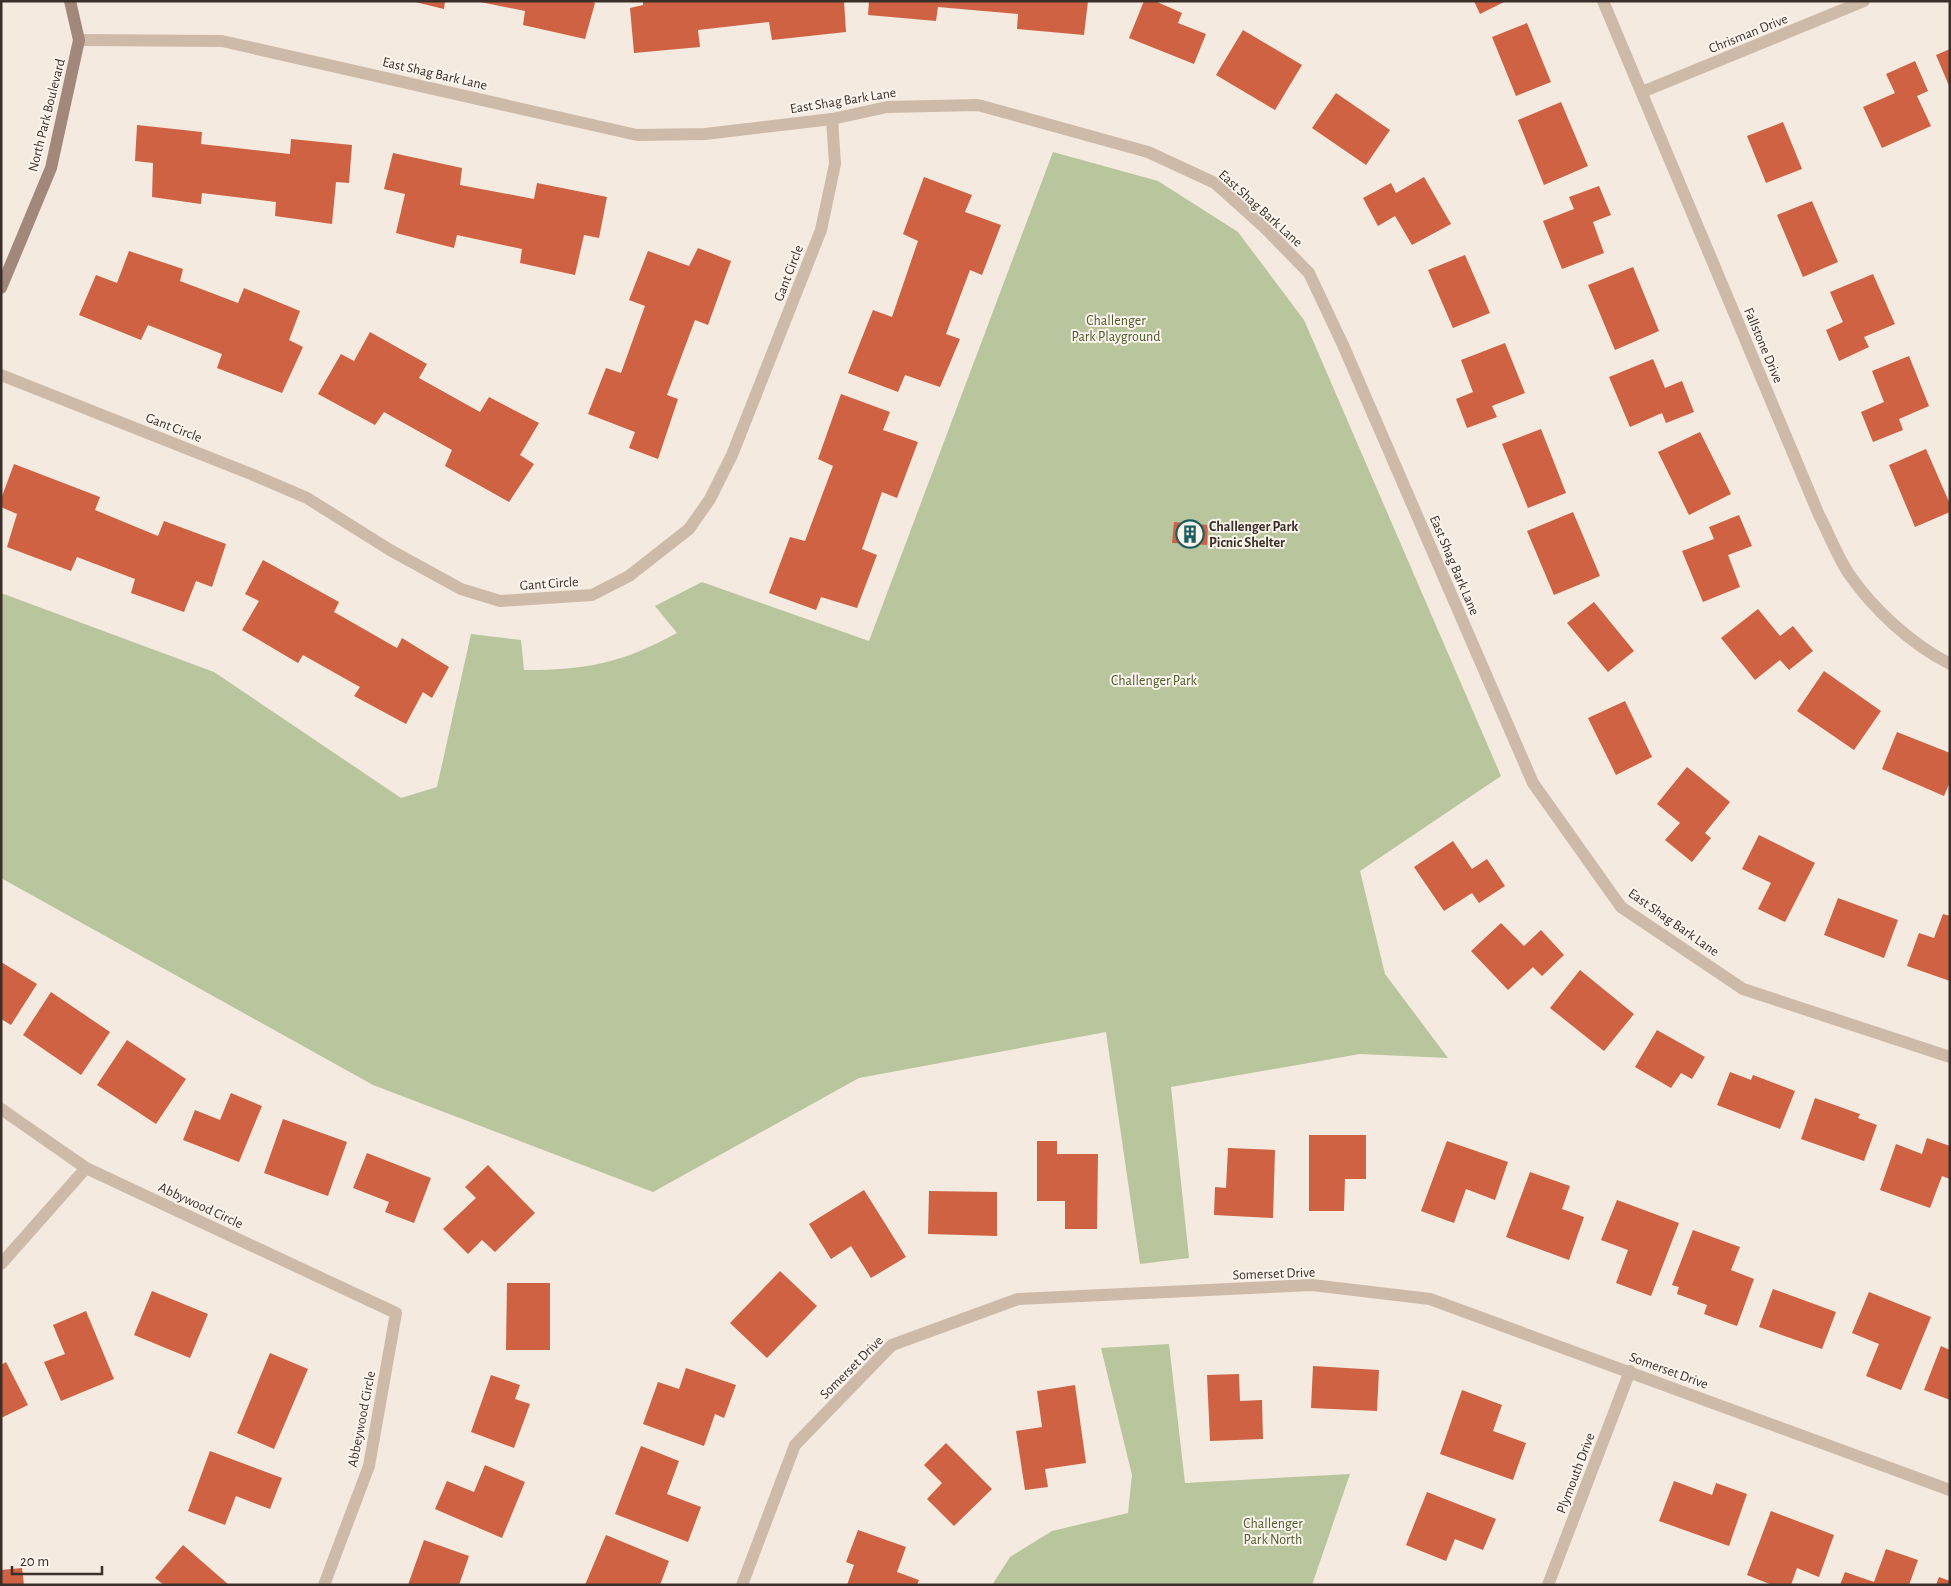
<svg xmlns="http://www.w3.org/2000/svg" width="1951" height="1586" font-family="'Alegreya Sans',sans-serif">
<rect width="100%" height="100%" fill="#f5eadf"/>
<g fill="#b9c59d">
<path d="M 1053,152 L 1158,181 L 1238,232 L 1304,320 L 1501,776 L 1360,871 L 1385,974 L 1448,1058 L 1360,1054 L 1171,1087 L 1189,1258 L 1140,1264 L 1106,1032 L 859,1078 L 653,1192 L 373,1085 L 1,878 L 1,593 L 214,672 L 401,798 L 437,787 L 471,634 L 521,640 L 524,670 C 587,670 622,663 677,633 L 655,606 L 702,582 L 869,641 Z"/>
<path d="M 1169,1344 L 1185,1483 L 1350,1474 L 1312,1585 L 992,1585 L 1010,1557 L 1052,1531 L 1128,1513 L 1132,1475 L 1101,1348 Z"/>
</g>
<g fill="#ce6243">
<path d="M 411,1 L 445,1 L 444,9 Z"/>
<path d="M 590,1 L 595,3 L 585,39 L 523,25 L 525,11 L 480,2 Z"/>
<path d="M 643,1 L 844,1 L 846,32 L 772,40 L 769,22 L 698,30 L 700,47 L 634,53 L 630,8 L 643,5 Z"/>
<path d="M 869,1 L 1088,1 L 1084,35 L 1017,29 L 1018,14 L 938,7 L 936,21 L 868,15 Z"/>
<path d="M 1144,1 L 1155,1 L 1182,13 L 1178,23 L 1206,34 L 1194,64 L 1129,38 Z"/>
<path d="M 1474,1 L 1506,1 L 1480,14 Z"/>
<path d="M 1527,23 L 1551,82 L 1516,96 L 1492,37 Z"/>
<path d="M 1243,30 L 1302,65 L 1275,110 L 1216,75 Z"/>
<path d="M 1950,49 L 1950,88 L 1936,55 Z"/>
<path d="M 1915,61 L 1928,91 L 1917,96 L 1931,126 L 1882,148 L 1863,107 L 1895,93 L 1886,74 Z"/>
<path d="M 1336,93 L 1390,130 L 1366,165 L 1312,128 Z"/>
<path d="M 1561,102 L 1588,166 L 1544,185 L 1518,120 Z"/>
<path d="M 1783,122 L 1802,169 L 1766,183 L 1747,136 Z"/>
<path d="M 137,125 L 202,132 L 201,144 L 290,154 L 291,139 L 352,145 L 349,183 L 336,182 L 332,224 L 275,216 L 276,202 L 202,193 L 201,204 L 152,197 L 153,163 L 135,161 Z"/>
<path d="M 393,153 L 462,168 L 460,185 L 534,199 L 537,183 L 607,197 L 599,238 L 584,235 L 575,275 L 520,263 L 522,249 L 457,235 L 454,248 L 396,233 L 405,194 L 384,189 Z"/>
<path d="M 924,177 L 972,195 L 965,212 L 1001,225 L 982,275 L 970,270 L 946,334 L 960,339 L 940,387 L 905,375 L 898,392 L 848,373 L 873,310 L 892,317 L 918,241 L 903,234 Z"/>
<path d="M 1424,177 L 1451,224 L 1412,245 L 1395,216 L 1378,226 L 1363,198 L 1391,183 L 1396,193 Z"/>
<path d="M 1599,186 L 1611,215 L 1593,222 L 1604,253 L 1562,269 L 1543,221 L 1574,209 L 1569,197 Z"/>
<path d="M 1812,201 L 1838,262 L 1803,277 L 1777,215 Z"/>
<path d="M 698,248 L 731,261 L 708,325 L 695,320 L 667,395 L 678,399 L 658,459 L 629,448 L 635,432 L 588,414 L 606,368 L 621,373 L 645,306 L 629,300 L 648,251 L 689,266 Z"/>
<path d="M 129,251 L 183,269 L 180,281 L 238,303 L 244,288 L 300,311 L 289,340 L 303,347 L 282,393 L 217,368 L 222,354 L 148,325 L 141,340 L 79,315 L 96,275 L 117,283 Z"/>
<path d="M 1465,255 L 1490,313 L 1453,328 L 1428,270 Z"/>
<path d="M 1633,267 L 1659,331 L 1615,350 L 1588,285 Z"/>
<path d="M 1873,274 L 1895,324 L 1864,337 L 1869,347 L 1839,361 L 1826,330 L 1843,322 L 1830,292 Z"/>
<path d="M 370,332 L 427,364 L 419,378 L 480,412 L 489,397 L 539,423 L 520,455 L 534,464 L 509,502 L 445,466 L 452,450 L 384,412 L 375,425 L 318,394 L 341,354 L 354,361 Z"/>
<path d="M 1505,343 L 1525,393 L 1492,406 L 1497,417 L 1467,428 L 1456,399 L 1473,392 L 1461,360 Z"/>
<path d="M 1909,356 L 1929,406 L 1899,419 L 1903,430 L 1873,442 L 1861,412 L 1884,402 L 1872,371 Z"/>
<path d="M 1653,359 L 1665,388 L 1682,381 L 1694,412 L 1666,423 L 1662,413 L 1630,427 L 1609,377 Z"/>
<path d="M 841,394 L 890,412 L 883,430 L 918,442 L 897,498 L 882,492 L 862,549 L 877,555 L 857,608 L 821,597 L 816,610 L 769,593 L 790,537 L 805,541 L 833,466 L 818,459 Z"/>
<path d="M 1541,429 L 1566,493 L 1528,508 L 1502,444 Z"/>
<path d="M 1700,432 L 1731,494 L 1689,515 L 1658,452 Z"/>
<path d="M 1926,449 L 1950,504 L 1950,512 L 1915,527 L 1889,465 Z"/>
<path d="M 14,464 L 100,497 L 95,510 L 158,536 L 164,521 L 226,544 L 212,587 L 196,581 L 184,612 L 131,593 L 135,579 L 77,557 L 71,571 L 7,547 L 17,514 L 1,507 L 1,499 Z"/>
<path d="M 1573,512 L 1600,576 L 1554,595 L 1527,531 Z"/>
<path d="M 1739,515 L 1752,546 L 1728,555 L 1740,587 L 1703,602 L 1682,551 L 1714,539 L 1709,527 Z"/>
<path d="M 1174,522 L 1208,525 L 1207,545 L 1172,543 Z"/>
<path d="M 263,560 L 339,602 L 334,612 L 397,648 L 402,638 L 449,667 L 432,698 L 423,692 L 406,724 L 354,696 L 360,687 L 303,655 L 298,663 L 242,630 L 259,601 L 245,594 Z"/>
<path d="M 1594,602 L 1634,651 L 1608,672 L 1567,623 Z"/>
<path d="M 1758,609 L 1780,636 L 1793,626 L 1813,651 L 1789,670 L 1780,660 L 1755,680 L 1721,638 Z"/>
<path d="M 1824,671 L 1881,711 L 1854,750 L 1797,711 Z"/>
<path d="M 1625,701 L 1652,757 L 1616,775 L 1588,718 Z"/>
<path d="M 1897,732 L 1950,753 L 1950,782 L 1944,796 L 1882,769 Z"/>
<path d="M 1687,767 L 1730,802 L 1705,833 L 1711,838 L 1692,862 L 1665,840 L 1680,823 L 1657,804 Z"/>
<path d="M 1759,835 L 1815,863 L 1785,922 L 1758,909 L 1771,883 L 1742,869 Z"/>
<path d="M 1453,841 L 1472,869 L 1487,859 L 1505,886 L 1479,903 L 1472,893 L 1444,911 L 1414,867 Z"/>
<path d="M 1838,898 L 1898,920 L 1884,958 L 1824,935 Z"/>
<path d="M 1943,914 L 1950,916 L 1950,981 L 1907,966 L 1919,933 L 1934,938 Z"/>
<path d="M 1501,923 L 1524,946 L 1541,930 L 1564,955 L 1542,976 L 1533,967 L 1508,990 L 1471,951 Z"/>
<path d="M 1,962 L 37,984 L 11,1025 L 1,1019 Z"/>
<path d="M 1580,970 L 1634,1014 L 1604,1051 L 1550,1008 Z"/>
<path d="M 51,992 L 110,1032 L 81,1075 L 23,1035 Z"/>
<path d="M 1657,1030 L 1705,1057 L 1692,1079 L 1681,1073 L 1671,1088 L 1635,1067 Z"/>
<path d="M 127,1040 L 186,1079 L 156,1124 L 97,1085 Z"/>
<path d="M 1730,1072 L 1751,1080 L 1753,1075 L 1795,1091 L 1780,1129 L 1717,1105 Z"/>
<path d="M 231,1093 L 262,1106 L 239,1162 L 183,1140 L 195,1110 L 220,1120 Z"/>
<path d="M 1815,1098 L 1860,1114 L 1858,1118 L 1877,1125 L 1864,1161 L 1801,1139 Z"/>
<path d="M 283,1119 L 347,1142 L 328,1196 L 264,1173 Z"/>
<path d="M 1309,1135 L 1366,1135 L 1366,1179 L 1345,1179 L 1344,1211 L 1309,1211 Z"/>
<path d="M 1927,1138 L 1950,1146 L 1950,1179 L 1942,1176 L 1930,1208 L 1880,1190 L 1896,1144 L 1922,1154 Z"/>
<path d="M 1037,1141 L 1057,1141 L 1057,1154 L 1098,1154 L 1097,1229 L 1065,1229 L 1065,1201 L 1037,1201 Z"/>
<path d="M 1447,1141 L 1508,1162 L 1495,1200 L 1466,1189 L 1454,1223 L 1421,1211 Z"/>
<path d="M 1228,1148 L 1275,1150 L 1273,1218 L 1214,1215 L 1215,1187 L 1226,1188 Z"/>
<path d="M 367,1153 L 431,1178 L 414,1223 L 385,1212 L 389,1202 L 353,1188 Z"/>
<path d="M 488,1165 L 535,1213 L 495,1252 L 482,1240 L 468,1254 L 443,1229 L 476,1198 L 465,1187 Z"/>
<path d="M 1530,1172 L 1570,1186 L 1562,1209 L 1584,1217 L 1569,1260 L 1506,1237 Z"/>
<path d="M 864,1190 L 906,1257 L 871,1278 L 851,1246 L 831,1259 L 809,1224 Z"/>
<path d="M 929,1191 L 997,1192 L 997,1236 L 928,1234 Z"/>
<path d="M 1617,1200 L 1679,1223 L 1651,1296 L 1616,1283 L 1628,1250 L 1601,1240 Z"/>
<path d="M 1693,1230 L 1740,1247 L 1731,1270 L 1754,1279 L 1737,1326 L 1704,1314 L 1707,1305 L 1677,1294 L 1679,1287 L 1672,1285 Z"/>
<path d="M 780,1271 L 817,1306 L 767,1358 L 730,1323 Z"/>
<path d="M 507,1283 L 550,1283 L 550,1350 L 506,1350 Z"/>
<path d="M 1773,1289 L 1836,1312 L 1822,1349 L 1759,1327 Z"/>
<path d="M 152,1291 L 208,1314 L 190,1358 L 134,1335 Z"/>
<path d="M 1869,1292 L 1931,1317 L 1901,1390 L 1866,1376 L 1879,1344 L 1852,1333 Z"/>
<path d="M 86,1311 L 114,1379 L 61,1401 L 44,1362 L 65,1354 L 53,1325 Z"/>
<path d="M 1941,1346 L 1950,1350 L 1950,1400 L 1924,1390 Z"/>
<path d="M 270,1353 L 308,1369 L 274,1449 L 237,1433 Z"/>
<path d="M 6,1362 L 28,1405 L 1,1418 L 1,1365 Z"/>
<path d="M 1313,1366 L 1379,1370 L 1377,1411 L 1311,1408 Z"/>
<path d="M 686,1368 L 736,1385 L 724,1418 L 715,1414 L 704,1446 L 643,1424 L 658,1382 L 679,1389 Z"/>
<path d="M 1239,1374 L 1240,1401 L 1262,1400 L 1263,1439 L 1210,1441 L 1207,1375 Z"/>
<path d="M 491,1375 L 520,1385 L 515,1399 L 530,1404 L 514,1448 L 471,1432 Z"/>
<path d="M 1075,1385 L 1086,1463 L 1045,1469 L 1048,1487 L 1025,1490 L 1016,1431 L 1042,1427 L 1037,1391 Z"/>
<path d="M 1462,1390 L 1502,1405 L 1493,1431 L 1526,1443 L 1513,1480 L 1440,1454 Z"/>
<path d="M 946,1443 L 992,1489 L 954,1526 L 927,1499 L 942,1483 L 924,1465 Z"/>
<path d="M 641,1446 L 679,1461 L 667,1494 L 701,1507 L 688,1542 L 615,1514 Z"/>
<path d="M 210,1451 L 282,1478 L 270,1509 L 236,1496 L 225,1525 L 188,1511 Z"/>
<path d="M 485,1465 L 525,1482 L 502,1538 L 435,1509 L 447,1481 L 474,1492 Z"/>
<path d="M 1674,1481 L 1712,1495 L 1716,1483 L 1747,1494 L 1729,1546 L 1659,1521 Z"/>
<path d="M 1427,1492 L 1496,1519 L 1483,1550 L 1455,1539 L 1446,1561 L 1406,1545 Z"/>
<path d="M 1771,1511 L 1834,1535 L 1819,1577 L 1797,1568 L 1791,1585 L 1772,1585 L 1747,1575 Z"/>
<path d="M 858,1530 L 906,1547 L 897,1572 L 919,1580 L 917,1585 L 847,1585 L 854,1565 L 846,1562 Z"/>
<path d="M 606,1535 L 669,1561 L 660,1585 L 585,1585 Z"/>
<path d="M 424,1540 L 469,1556 L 459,1585 L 408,1585 Z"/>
<path d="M 183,1545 L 229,1585 L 164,1585 L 155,1578 Z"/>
<path d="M 1886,1549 L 1918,1560 L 1909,1585 L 1840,1585 L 1845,1572 L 1874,1582 Z"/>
<path d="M 22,1568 L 24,1585 L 1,1585 L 1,1570 Z"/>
<path d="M 1939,1577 L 1950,1581 L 1950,1585 L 1936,1585 Z"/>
</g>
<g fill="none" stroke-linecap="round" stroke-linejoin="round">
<g stroke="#cebaa9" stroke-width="12">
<path d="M 1603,1 L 1819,515 C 1829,534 1837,556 1849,574 C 1874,610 1911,644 1950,664"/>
<path d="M 79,40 L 222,41 L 637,135 L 705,134 L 832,119 L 887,107 L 978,105 L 1148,152 L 1215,183 L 1264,227 L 1309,273 L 1343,345 L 1533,783 L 1621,907 L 1743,989 L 1950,1057"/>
<path d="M 1642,92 L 1864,1"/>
<path d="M 1,375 L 251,474 L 307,498 L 390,550 L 461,589 L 500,601 L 592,595 L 629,576 L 689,529 L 710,499 L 732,455 L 821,230 L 835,164 L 832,119"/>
<path d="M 1,1109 L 86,1168 L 396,1313 L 369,1466 L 324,1585"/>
<path d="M 1,1264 L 86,1168"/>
<path d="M 742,1585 L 795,1445 L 892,1345 L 1018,1299 L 1312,1285 L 1430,1299 L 1950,1490"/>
<path d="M 1548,1585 L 1630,1371"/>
</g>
<path stroke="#a2887a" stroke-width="12" d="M 1,288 L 51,168 L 79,40 L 70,1"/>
</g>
<defs>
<g id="building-ring" transform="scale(1.4375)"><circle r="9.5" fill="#fbf4ec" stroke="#1b5d60" stroke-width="1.5"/><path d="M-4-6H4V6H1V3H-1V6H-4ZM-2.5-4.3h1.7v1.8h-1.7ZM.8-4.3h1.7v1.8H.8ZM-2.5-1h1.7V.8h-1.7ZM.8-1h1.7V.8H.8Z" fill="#1b5d60"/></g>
</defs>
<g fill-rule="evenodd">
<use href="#building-ring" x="1190" y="534"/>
</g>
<g text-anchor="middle" stroke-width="4" stroke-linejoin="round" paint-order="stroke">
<g font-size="14" fill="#3b2f2a" stroke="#fbf4ec">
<text transform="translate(1748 33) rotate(-22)" y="5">Chrisman Drive</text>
<text transform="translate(435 73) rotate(13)" y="5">East Shag Bark Lane</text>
<text transform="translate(843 100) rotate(-9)" y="5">East Shag Bark Lane</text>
<text transform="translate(46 115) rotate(-76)" y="5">North Park Boulevard</text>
<text transform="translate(1261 208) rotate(42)" y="5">East Shag Bark Lane</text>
<text transform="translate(788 273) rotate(-69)" y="5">Gant Circle</text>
<text transform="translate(1764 345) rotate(67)" y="5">Fallstone Drive</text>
<text transform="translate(174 427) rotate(21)" y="5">Gant Circle</text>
<text transform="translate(1455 565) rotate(67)" y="5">East Shag Bark Lane</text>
<text transform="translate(549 583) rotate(-4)" y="5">Gant Circle</text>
<text transform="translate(1674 922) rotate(35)" y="5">East Shag Bark Lane</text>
<text transform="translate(201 1205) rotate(25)" y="5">Abbywood Circle</text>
<text transform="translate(1274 1273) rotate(-2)" y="5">Somerset Drive</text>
<text transform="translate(851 1367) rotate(-45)" y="5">Somerset Drive</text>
<text transform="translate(1669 1370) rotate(20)" y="5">Somerset Drive</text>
<text transform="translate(361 1419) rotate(-79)" y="5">Abbeywood Circle</text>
<text transform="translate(1575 1473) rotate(-69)" y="5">Plymouth Drive</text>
</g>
<g font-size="14" fill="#4b5b2b" stroke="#fbf4ec">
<text x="1116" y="325">Challenger<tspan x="1116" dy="16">Park Playground</tspan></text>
<text x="1154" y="685">Challenger Park</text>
<text x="1273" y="1528">Challenger<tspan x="1273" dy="16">Park North</tspan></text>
</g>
<g font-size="14" font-weight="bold" fill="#3b2f2a" stroke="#fbf4ec" text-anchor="start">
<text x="1209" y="531">Challenger Park<tspan x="1209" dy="16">Picnic Shelter</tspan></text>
</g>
</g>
<rect width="1951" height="1586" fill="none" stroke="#3b2f2a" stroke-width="5"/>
<path d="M12 1566v8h90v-8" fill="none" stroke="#3b2f2a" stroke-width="2.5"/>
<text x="20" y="1566" font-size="15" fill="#3b2f2a" stroke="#fbf4ec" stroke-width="4" paint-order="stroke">20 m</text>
</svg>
